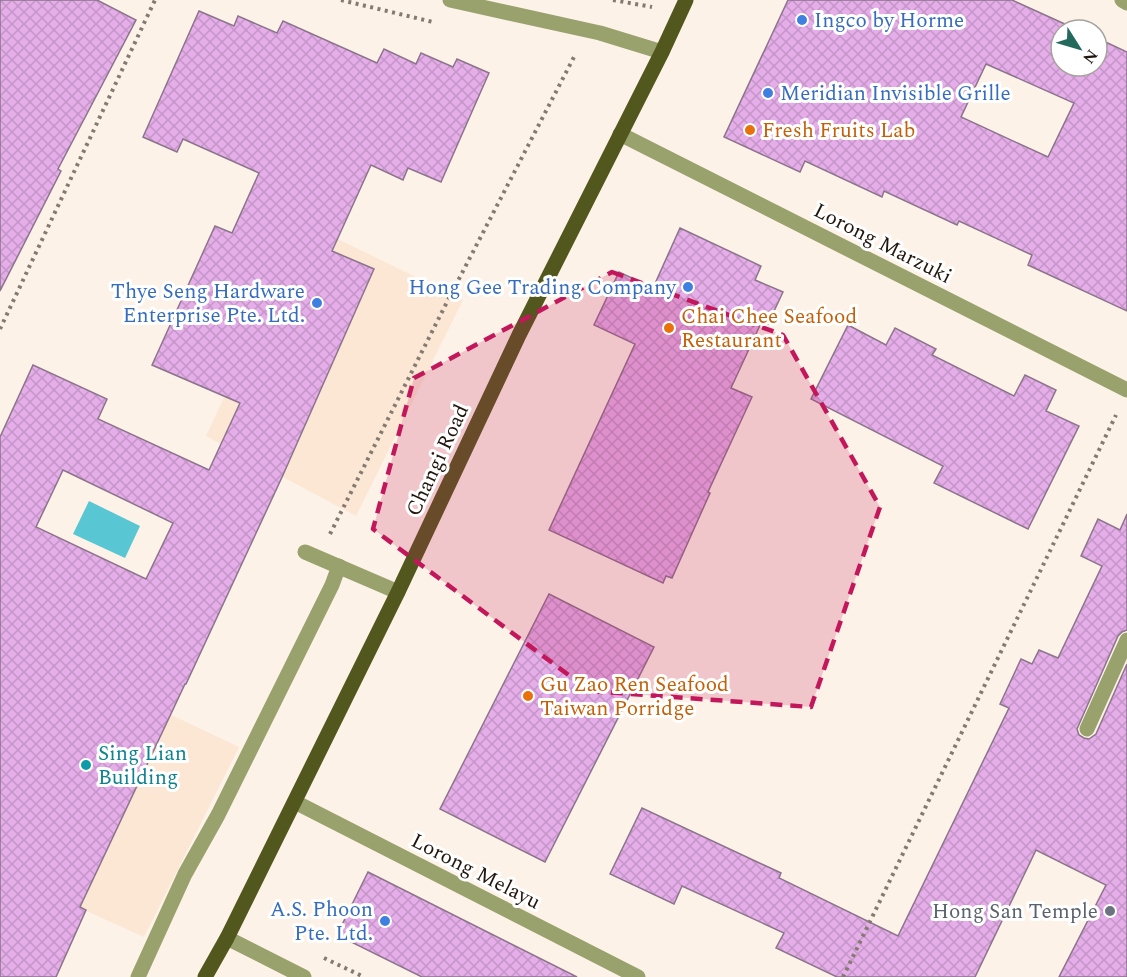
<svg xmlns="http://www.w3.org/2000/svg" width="1127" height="977" font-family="Spectral,serif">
<defs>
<pattern id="building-cross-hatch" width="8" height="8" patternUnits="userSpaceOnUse" patternTransform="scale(1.5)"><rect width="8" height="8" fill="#e5aee9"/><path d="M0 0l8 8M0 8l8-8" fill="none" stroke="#c495c7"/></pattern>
</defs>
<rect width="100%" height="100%" fill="#fdf2e8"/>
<g fill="#fbe7d4">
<path d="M 305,223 L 463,300 L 356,516 L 206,436 Z"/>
<path d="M 0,634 L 239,747 L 144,937 L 0,872 Z"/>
</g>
<path fill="#58c6d3" d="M 89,501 L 140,526 L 125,558 L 73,534 Z"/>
<g fill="url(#building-cross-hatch)" stroke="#8b748c" stroke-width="1.5" fill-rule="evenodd">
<path d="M 0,0 L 97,0 L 136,20 L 58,169 L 61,171 L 0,291 Z"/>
<path d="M 788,0 L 1012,0 L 1078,30 L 1061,30 L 1061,66 L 1097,66 L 1097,38 L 1127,52 L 1127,311 L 1028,265 L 1032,255 L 959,221 L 957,225 L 884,191 L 882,197 L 805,161 L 800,172 L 724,137 ZM 986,64 L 1074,103 L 1048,157 L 961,117 Z"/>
<path d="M 199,11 L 234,26 L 238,16 L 277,33 L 283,21 L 377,63 L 384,49 L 416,64 L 421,53 L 453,67 L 457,59 L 489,73 L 441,182 L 408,168 L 403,180 L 371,165 L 332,251 L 374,269 L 283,475 L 186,684 L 185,684 L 80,907 L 86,910 L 56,977 L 0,977 L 0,437 L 33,365 L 107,399 L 98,419 L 209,470 L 240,403 L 152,365 L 215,226 L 232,233 L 259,173 L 183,139 L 177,152 L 143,137 ZM 63,470 L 173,523 L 146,579 L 36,527 Z"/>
<path d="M 680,228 L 761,266 L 755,280 L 783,292 L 768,324 L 762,321 L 731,388 L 752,397 L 708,492 L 710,493 L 672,578 L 666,576 L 663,583 L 549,530 L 635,344 L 594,325 L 619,272 L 653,288 Z"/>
<path d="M 848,325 L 886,345 L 895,328 L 936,349 L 932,355 L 1014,396 L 1025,375 L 1056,390 L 1046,411 L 1079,426 L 1028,529 L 934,483 L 943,466 L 811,399 Z"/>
<path d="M 1127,514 L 1127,630 L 1122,632 L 1118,636 L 1077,729 L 1079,735 L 1084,738 L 1089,739 L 1096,734 L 1127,664 L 1127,977 L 1059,977 L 1106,885 L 1036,850 L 975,977 L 837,977 L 776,948 L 784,933 L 682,886 L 674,904 L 610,874 L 642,808 L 781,873 L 779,878 L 898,936 L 1009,708 L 1000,704 L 1021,659 L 1032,664 L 1039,650 L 1058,658 L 1102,566 L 1081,556 L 1098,519 L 1120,530 Z"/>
<path d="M 549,594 L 654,647 L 545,862 L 440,809 Z"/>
<path d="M 368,872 L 577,977 L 422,977 L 337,935 Z"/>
</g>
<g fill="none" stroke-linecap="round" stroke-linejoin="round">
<g stroke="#857a71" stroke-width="4" stroke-dasharray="3 4.5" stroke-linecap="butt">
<path d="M 341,0 L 433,22"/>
<path d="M 613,0 L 652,7"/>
<path d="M 0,329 L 155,0"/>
<path d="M 330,534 L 447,302 L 574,57"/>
<path d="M 324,958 L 364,977"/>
<path d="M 843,977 L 1116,415"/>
</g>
<g stroke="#99a16d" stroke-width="15">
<path d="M 305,552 L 398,592"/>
<path d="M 138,977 L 185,874 L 218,815 L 332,585 L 339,566"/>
</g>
<g stroke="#99a16d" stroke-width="15">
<path d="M 450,0 L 600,33 L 662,52"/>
<path d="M 1122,0 L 1127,3"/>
<path d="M 620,134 L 1127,390"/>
<path d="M 1087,729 L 1127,640"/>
<path d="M 295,802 L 638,977"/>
<path d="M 227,938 L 304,977"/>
</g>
<path stroke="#52581d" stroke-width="15" d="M 205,977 L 227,938 L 398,592 L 519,335 L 662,52 L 686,0"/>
</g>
<path fill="#c2185b" fill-opacity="0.2" stroke="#c2185b" stroke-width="4.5" stroke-dasharray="12 8" stroke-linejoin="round" d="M 612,272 L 783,335 L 880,507 L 811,707 L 590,691 L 373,529 L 414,378 Z"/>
<g fill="#3f7fe0" stroke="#fff" stroke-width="2">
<circle cx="802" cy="20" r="6"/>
<circle cx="768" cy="93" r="6"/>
<circle cx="688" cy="287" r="6"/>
<circle cx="317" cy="303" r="6"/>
<circle cx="385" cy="921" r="6"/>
</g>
<g fill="#e8710a" stroke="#fff" stroke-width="2">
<circle cx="750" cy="130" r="6"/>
<circle cx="669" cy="328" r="6"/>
<circle cx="528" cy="696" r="6"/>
</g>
<circle fill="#0f9aa8" stroke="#fff" stroke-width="2" cx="86" cy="765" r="6"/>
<circle fill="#6b7280" stroke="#fff" stroke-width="2" cx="1110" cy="911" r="6"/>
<g text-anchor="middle" stroke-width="6" stroke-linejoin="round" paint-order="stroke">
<g font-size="21" fill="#366cbe" stroke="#fff" text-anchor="end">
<text x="814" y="27" text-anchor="start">Ingco by Horme</text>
<text x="780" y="100" text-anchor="start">Meridian Invisible Grille</text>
<text x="676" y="294">Hong Gee Trading Company</text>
<text x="305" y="298">Thye Seng Hardware<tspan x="305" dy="24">Enterprise Pte. Ltd.</tspan></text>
<text x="373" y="916">A.S. Phoon<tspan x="373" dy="24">Pte. Ltd.</tspan></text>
</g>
<g font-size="21" fill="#c56008" stroke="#fff" text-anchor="start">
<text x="762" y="137">Fresh Fruits Lab</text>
<text x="681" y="323">Chai Chee Seafood<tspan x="681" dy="24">Restaurant</tspan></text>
<text x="540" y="691">Gu Zao Ren Seafood<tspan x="540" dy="24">Taiwan Porridge</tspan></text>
</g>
<g font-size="21" fill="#20160d" stroke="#fff">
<text transform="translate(883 243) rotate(27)" y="7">Lorong Marzuki</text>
<text transform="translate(437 460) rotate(-65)" y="7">Changi Road</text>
<text transform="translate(476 871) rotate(27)" y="7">Lorong Melayu</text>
</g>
<g font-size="21" fill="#0d838f" stroke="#fff" text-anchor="start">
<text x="98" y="760">Sing Lian<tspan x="98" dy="24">Building</tspan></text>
</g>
<g font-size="21" fill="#5b616d" stroke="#fff" text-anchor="end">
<text x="1098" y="918">Hong San Temple</text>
</g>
</g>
<g transform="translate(1079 48) rotate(127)"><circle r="28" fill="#ffffff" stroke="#a6a29e" stroke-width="1.5"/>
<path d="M0-4.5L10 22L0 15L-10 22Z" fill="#23695c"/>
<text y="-9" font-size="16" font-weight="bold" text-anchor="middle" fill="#20160d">N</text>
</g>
</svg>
